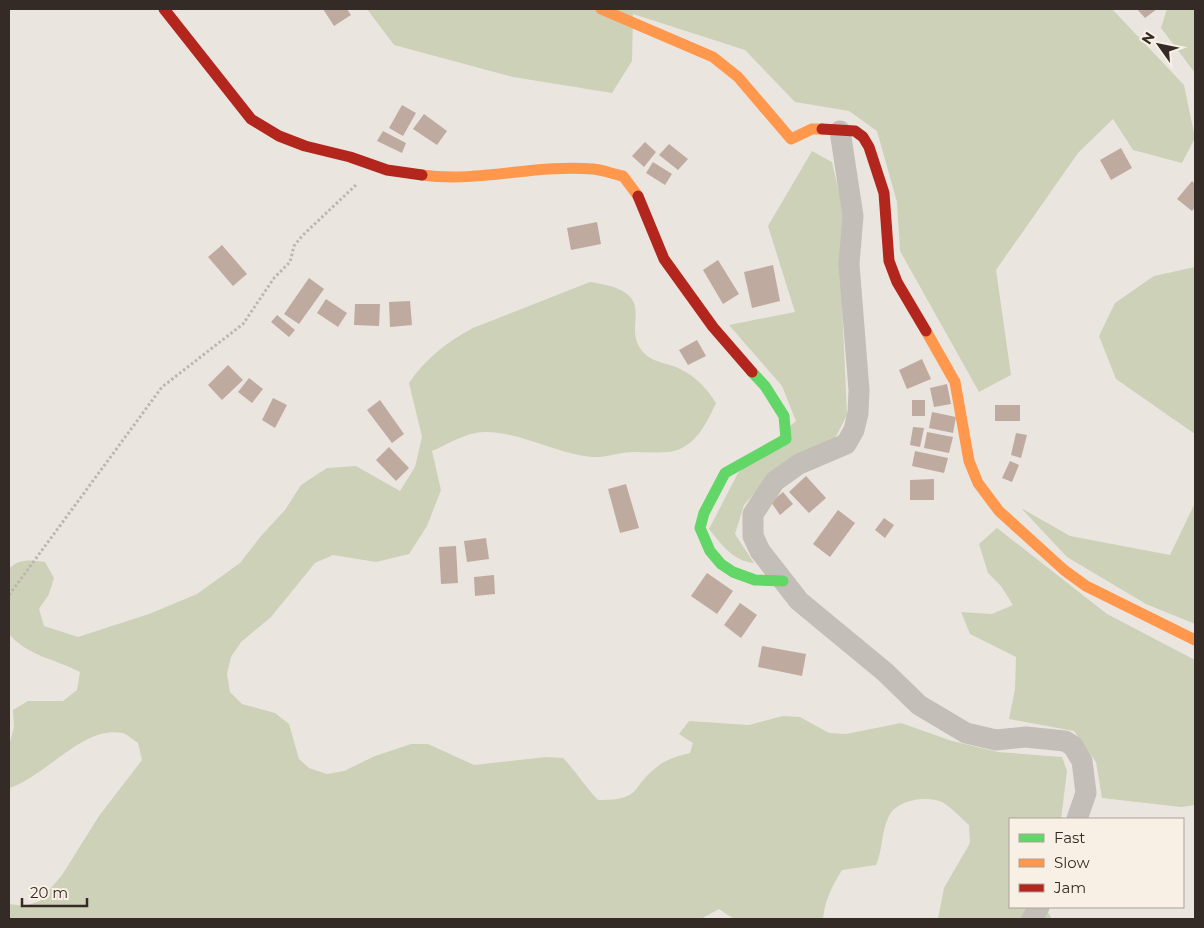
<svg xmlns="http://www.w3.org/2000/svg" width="1204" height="928" font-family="Montserrat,sans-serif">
<rect width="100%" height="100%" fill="#ebe5df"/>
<g fill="#ccd1b8">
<path d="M 367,9 L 1112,9 L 1184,85 L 1195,138 L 1182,163 L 1133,150 L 1113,119 L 1078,153 L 996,270 L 1011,375 L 979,392 L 900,251 L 897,202 L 877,131 L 849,111 L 795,102 L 745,50 L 633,14 L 632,61 L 612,93 L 513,77 L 394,45 Z"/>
<path d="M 1167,9 L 1195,9 L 1195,73 L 1161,28 Z"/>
<path d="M 812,151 L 832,162 L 844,214 L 842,304 L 847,415 L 834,440 L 778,467 L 744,505 L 735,534 L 754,563 C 733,561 721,544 709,529 L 738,473 L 796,421 L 782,386 L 729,325 L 795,312 L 768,226 Z"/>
<path d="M 1195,267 L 1195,434 L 1116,379 L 1099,336 L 1115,303 L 1154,276 Z"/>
<path d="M 590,282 C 668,293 615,327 646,355 C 656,363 667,363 678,368 C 694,375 707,388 716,403 C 706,424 695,449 668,452 C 657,453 645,452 634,452 C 620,452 606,458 592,457 C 556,454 521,432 485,432 C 466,432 448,444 432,451 L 441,490 L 427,526 L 409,554 L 376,562 L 333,555 L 315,563 L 271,617 L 241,642 L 231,657 L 227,674 L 230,692 L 242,704 L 275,713 L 289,724 L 299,759 L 309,768 L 327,774 L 344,771 L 375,756 L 411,744 L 428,744 L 474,765 L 546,757 L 563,758 C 576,771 585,787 598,800 C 644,800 629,788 657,767 C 666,759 678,756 690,753 L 693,743 L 679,734 L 689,721 L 749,725 L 783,716 L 800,717 L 829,733 L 846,734 L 901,723 L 952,741 L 998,752 L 1062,757 L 1067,771 L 1061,819 L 1010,819 L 1010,907 L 1045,907 L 1052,919 L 938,919 L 944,888 L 970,843 L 969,825 C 961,818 951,807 942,802 C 927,795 896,800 889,816 C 881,832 883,849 876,865 L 842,870 C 832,886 825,900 823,919 L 734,919 L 719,909 L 704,917 L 703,919 L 9,919 L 9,904 L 25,906 L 40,901 L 62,875 L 99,816 L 142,760 L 138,743 C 133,740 127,734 122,733 C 83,725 44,778 9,788 L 9,746 L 14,727 L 13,710 L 28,701 L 63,701 L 77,690 L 80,672 C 55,659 28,656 9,634 L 9,569 C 18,558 33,560 45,562 L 54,578 L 49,594 L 39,609 L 44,626 L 78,637 L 149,614 L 197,594 L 240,563 L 261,536 L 285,510 L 301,485 L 327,468 L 356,466 L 400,491 L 415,467 L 422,437 L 409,383 C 424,360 448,341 473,328 Z"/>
<path d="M 1195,503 L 1195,624 L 1146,604 L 1067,557 L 1021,508 L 1070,536 L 1170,555 Z"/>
<path d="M 997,528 L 1107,614 L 1195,660 L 1195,805 L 1181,807 L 1102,798 L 1096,762 L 1074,731 L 1009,719 L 1015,689 L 1016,657 L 970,634 L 961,612 L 992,614 L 1013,605 L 1001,586 L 988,573 L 979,544 Z"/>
</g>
<g fill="#bfaaa0">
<path d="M 323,9 L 347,9 L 351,15 L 334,26 Z"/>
<path d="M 1137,9 L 1157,9 L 1145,18 Z"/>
<path d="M 402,105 L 416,113 L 403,136 L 389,128 Z"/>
<path d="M 424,114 L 447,131 L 437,145 L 413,129 Z"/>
<path d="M 383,131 L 406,143 L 402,153 L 377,141 Z"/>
<path d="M 645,142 L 656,152 L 644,167 L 632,156 Z"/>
<path d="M 669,144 L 688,159 L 678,170 L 659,155 Z"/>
<path d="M 1121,148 L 1132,168 L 1111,180 L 1100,160 Z"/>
<path d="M 653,162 L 672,174 L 665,185 L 646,173 Z"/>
<path d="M 1192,181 L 1195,184 L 1195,207 L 1192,211 L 1177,199 Z"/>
<path d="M 597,222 L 601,244 L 571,250 L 567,228 Z"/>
<path d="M 222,245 L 247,274 L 233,286 L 208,257 Z"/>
<path d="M 718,260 L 739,294 L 723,304 L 703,270 Z"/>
<path d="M 773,265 L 780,301 L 752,308 L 744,272 Z"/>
<path d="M 309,278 L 324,289 L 299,324 L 284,314 Z"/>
<path d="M 326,299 L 347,313 L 338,327 L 317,313 Z"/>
<path d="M 410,301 L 412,325 L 390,327 L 389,302 Z"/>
<path d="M 355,304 L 380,304 L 379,326 L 354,325 Z"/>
<path d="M 277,315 L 295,330 L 289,337 L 271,322 Z"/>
<path d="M 697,340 L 706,356 L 688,365 L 679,350 Z"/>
<path d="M 922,359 L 931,379 L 907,389 L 899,370 Z"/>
<path d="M 228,365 L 243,380 L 222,400 L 208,385 Z"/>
<path d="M 249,378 L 263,389 L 252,403 L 238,392 Z"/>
<path d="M 947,384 L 951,404 L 934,407 L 930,388 Z"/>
<path d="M 273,398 L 287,405 L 275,428 L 262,420 Z"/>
<path d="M 380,400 L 404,434 L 392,443 L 367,410 Z"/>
<rect x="912" y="400" width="13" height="16"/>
<rect x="995" y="405" width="25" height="16"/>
<path d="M 932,412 L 956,417 L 953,433 L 929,428 Z"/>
<path d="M 913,427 L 924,428 L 920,447 L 910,445 Z"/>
<path d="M 927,432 L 953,437 L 949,453 L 924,448 Z"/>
<path d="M 1016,433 L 1027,435 L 1021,458 L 1011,455 Z"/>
<path d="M 389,447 L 409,468 L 396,481 L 376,460 Z"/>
<path d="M 915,451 L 948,458 L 944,473 L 912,466 Z"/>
<path d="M 1010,461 L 1019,465 L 1012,482 L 1002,478 Z"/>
<path d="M 806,476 L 826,498 L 809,513 L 789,492 Z"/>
<path d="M 934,479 L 934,500 L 910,500 L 910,480 Z"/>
<path d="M 626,484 L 639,528 L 620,533 L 608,489 Z"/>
<path d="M 783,492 L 793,504 L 780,515 L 771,502 Z"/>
<path d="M 838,510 L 855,523 L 830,557 L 813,544 Z"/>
<path d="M 884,518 L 894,525 L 885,538 L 875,530 Z"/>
<path d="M 486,538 L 489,559 L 467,562 L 464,541 Z"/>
<path d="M 456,546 L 458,583 L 441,584 L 439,547 Z"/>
<path d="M 707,573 L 733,591 L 717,614 L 691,596 Z"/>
<path d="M 494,575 L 495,594 L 475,596 L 474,577 Z"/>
<path d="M 740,603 L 757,615 L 741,638 L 724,625 Z"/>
<path d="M 762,646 L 806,654 L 802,676 L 758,667 Z"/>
</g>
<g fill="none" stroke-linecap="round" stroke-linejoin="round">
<path stroke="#bdb6b0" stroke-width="3" stroke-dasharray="2.5 2.5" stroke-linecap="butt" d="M 9,595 L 162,387 L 243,324 L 274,278 L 290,262 L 294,246 L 302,236 L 357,184"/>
<g stroke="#c4beb8" stroke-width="21">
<path d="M 840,131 L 853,216 L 849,264 L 859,390 L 858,413 L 854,430 L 846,444 L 799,464 L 775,481 L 753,514 L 753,536 L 760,551 L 799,601 L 885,672 L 919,705 L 966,733 L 996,740 L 1026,737 L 1065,741 L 1073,746 L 1082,761 L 1086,793 L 1077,819"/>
<path d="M 1032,919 L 1039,907"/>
</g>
<path stroke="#63d668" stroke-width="11" d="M 752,372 L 765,386 L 784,416 L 786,439 L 725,473 L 704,513 L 700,528 L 710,551 L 721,564 L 733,572 L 755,580 L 783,581"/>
<g stroke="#ff974d" stroke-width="11">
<path d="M 601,9 L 713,57 L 738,77 L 791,139 L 812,129 L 822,129"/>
<path d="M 422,175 C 478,183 536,164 593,169 C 603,170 613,174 623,176 L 638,196"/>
<path d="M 926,331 L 955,382 L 969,461 L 978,483 L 999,511 L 1064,570 L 1086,586 L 1195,640"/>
</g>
<g stroke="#b3261e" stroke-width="11">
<path d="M 164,9 L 251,119 L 279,136 L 305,146 L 350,157 L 387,170 L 422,175"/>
<path d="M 822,129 L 855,131 L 863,137 L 869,147 L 884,193 L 889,261 L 897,282 L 926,331"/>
<path d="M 638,196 L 664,259 L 713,327 L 752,372"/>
</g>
</g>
<rect width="1204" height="928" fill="none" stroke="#352b26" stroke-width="20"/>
<rect x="1009" y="818" width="175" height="90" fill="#f9f0e5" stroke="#aba199"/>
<rect x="1019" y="834" width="25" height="8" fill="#63d668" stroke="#aba199"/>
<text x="1054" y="843" font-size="15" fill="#352b26">Fast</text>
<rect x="1019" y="859" width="25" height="8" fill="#ff974d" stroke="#aba199"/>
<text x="1054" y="868" font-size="15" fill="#352b26">Slow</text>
<rect x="1019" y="884" width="25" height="8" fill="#b3261e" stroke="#aba199"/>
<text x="1054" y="893" font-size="15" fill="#352b26">Jam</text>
<g transform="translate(1159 45) rotate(303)" stroke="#f9f0e5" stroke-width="4" paint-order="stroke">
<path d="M0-4L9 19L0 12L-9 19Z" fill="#352b26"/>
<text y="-8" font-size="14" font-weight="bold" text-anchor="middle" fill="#352b26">N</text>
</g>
<path d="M22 898v8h65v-8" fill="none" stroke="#352b26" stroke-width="2.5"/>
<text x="30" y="898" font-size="15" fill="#352b26" stroke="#f9f0e5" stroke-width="4" paint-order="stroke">20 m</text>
</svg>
